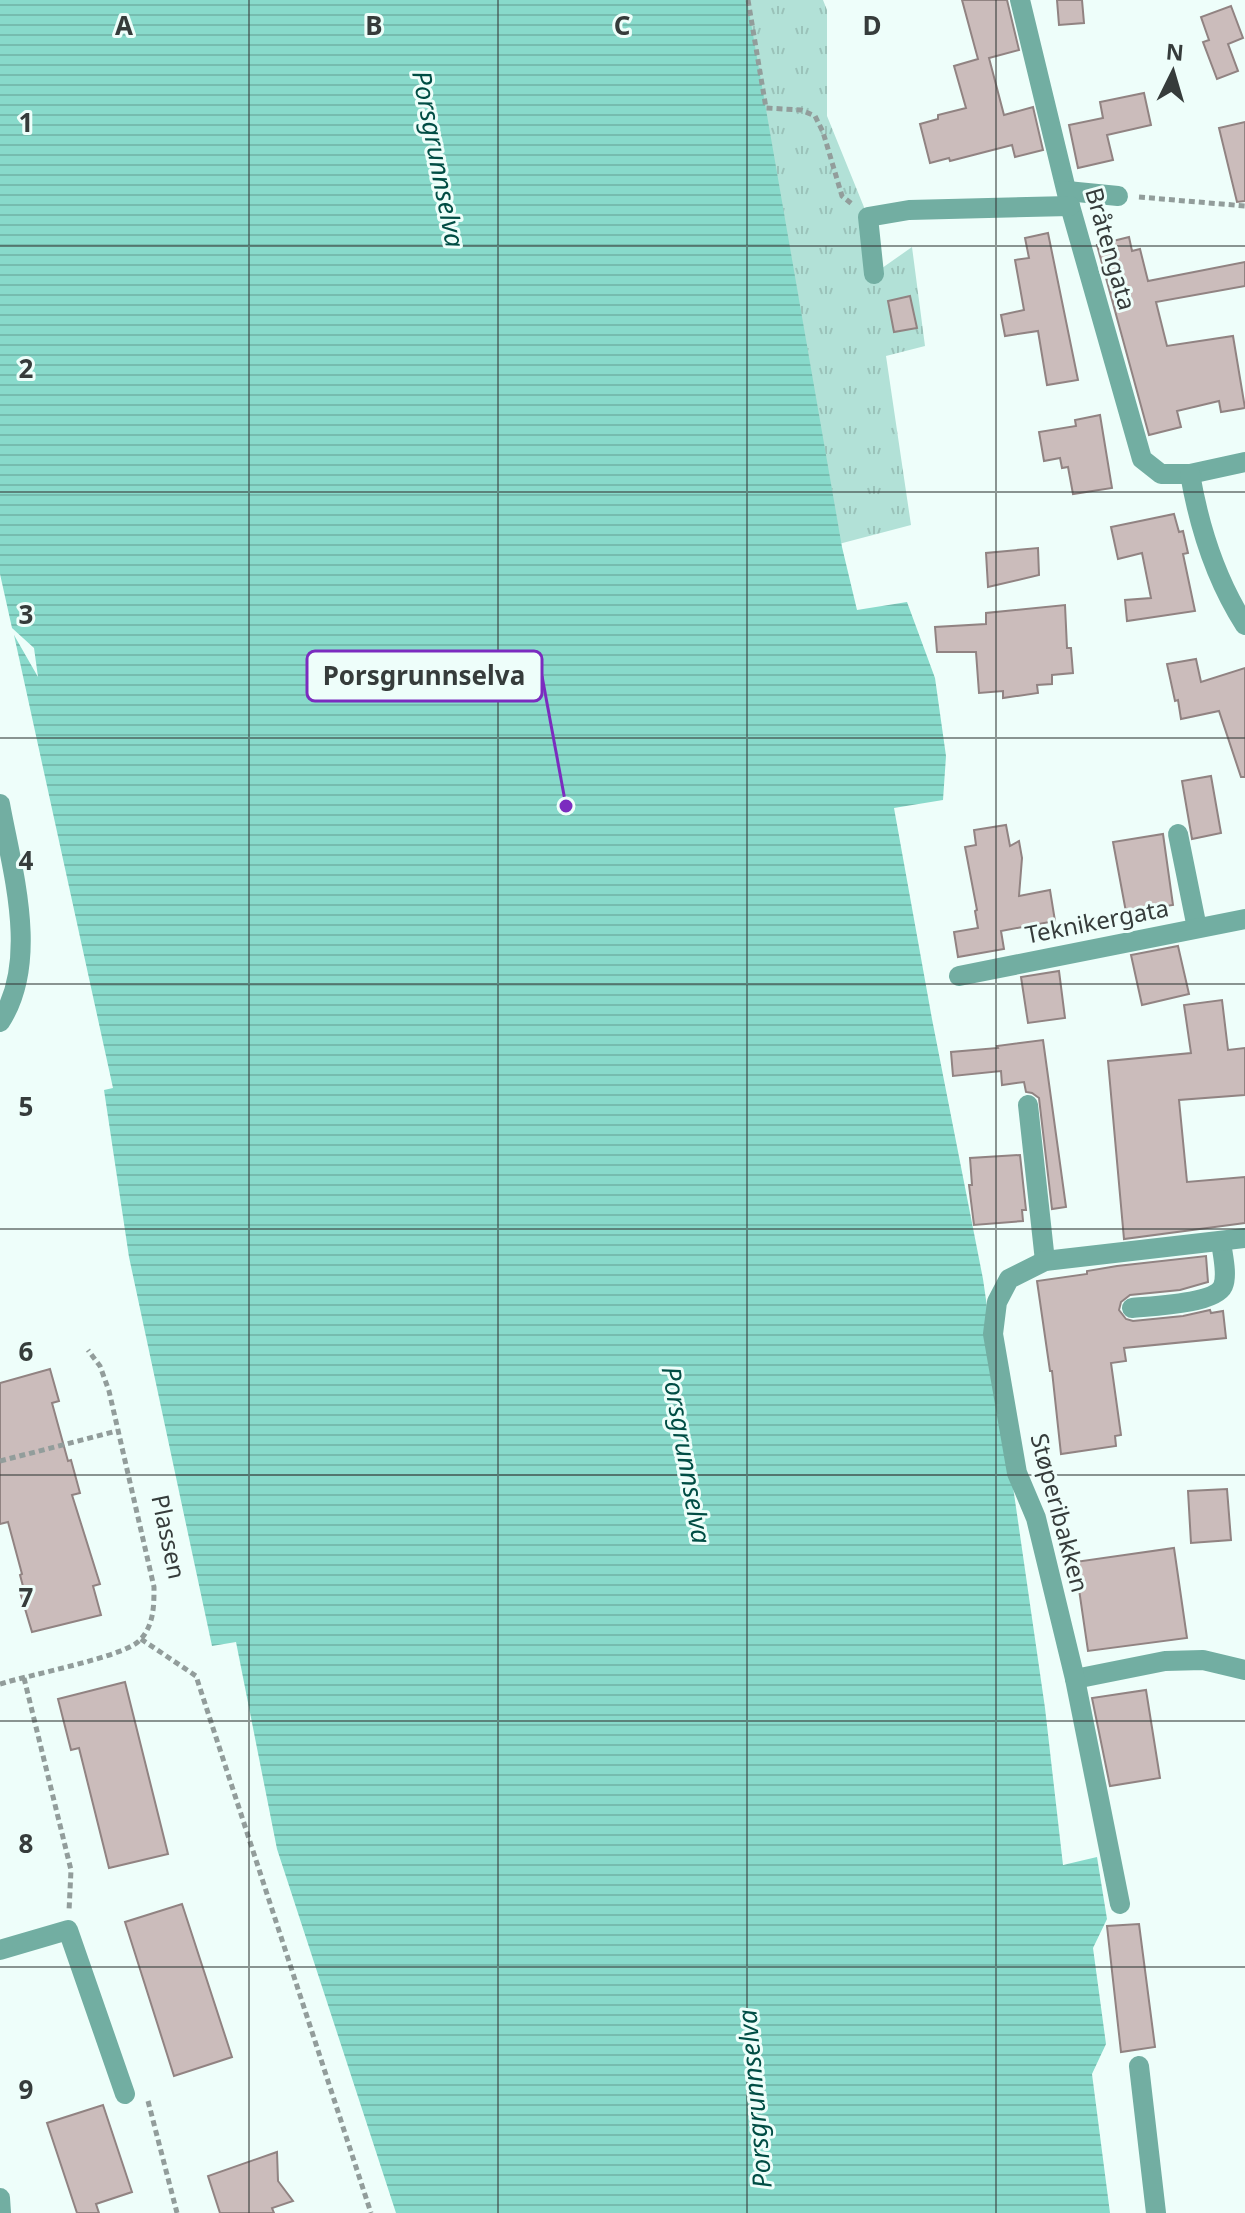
<svg xmlns="http://www.w3.org/2000/svg" width="1245" height="2213" font-family="'Noto Sans',sans-serif">
<defs>
<pattern id="park-tufts" width="24" height="20" patternUnits="userSpaceOnUse" patternTransform="scale(2)"><rect width="24" height="20" fill="#b2e1d7"/><path d="M3 7l-1-3M5 7V3M7 7l1-3M15 17l-1-3M17 17v-4M19 17l1-3" fill="none" stroke="#9ac2b9"/></pattern>
<pattern id="water-rules" width="6" height="5" patternUnits="userSpaceOnUse" patternTransform="scale(2)"><rect width="6" height="5" fill="#88dacb"/><path d="M0 2.5h6" fill="none" stroke="#76bcaf"/></pattern>
</defs>
<rect width="100%" height="100%" fill="#eefefa"/>
<path fill="url(#park-tufts)" d="M 731,0 L 823,0 L 827,10 L 827,116 L 868,217 L 875,273 L 912,247 L 925,346 L 886,356 L 911,525 L 835,545 Z"/>
<path fill="url(#water-rules)" d="M 0,0 L 747,0 L 842,547 L 857,610 L 907,602 L 935,678 L 946,756 L 943,800 L 894,808 L 932,1019 L 983,1279 L 1045,1708 L 1063,1865 L 1097,1857 L 1107,1919 L 1093,1948 L 1106,2044 L 1092,2074 L 1110,2213 L 396,2213 L 277,1849 L 236,1642 L 212,1646 L 129,1257 L 104,1090 L 113,1088 L 14,635 L 38,677 L 34,648 L 12,628 L 0,574 Z"/>
<g fill="#cbbcbb" stroke="#918382" stroke-width="2">
<path d="M 962,0 L 1007,0 L 1019,50 L 989,58 L 1004,115 L 1033,107 L 1043,150 L 1015,157 L 1012,145 L 950,161 L 949,158 L 930,163 L 920,124 L 938,119 L 938,115 L 966,108 L 954,66 L 978,59 Z"/>
<path d="M 1057,0 L 1082,0 L 1084,23 L 1059,25 Z"/>
<path d="M 1231,6 L 1243,38 L 1228,44 L 1238,71 L 1217,79 L 1203,42 L 1209,40 L 1201,17 Z"/>
<path d="M 1144,93 L 1151,125 L 1107,135 L 1113,160 L 1078,168 L 1069,125 L 1103,118 L 1100,102 Z"/>
<path d="M 1245,122 L 1245,201 L 1237,202 L 1219,128 Z"/>
<path d="M 1048,233 L 1078,380 L 1047,385 L 1038,331 L 1005,336 L 1001,315 L 1024,310 L 1015,260 L 1029,258 L 1025,238 Z"/>
<path d="M 1129,237 L 1132,251 L 1140,249 L 1148,281 L 1245,262 L 1245,286 L 1156,302 L 1167,346 L 1233,336 L 1245,408 L 1221,412 L 1219,401 L 1177,411 L 1181,427 L 1149,435 L 1097,245 Z"/>
<path d="M 910,296 L 917,328 L 894,332 L 888,301 Z"/>
<path d="M 1100,415 L 1112,488 L 1073,494 L 1068,467 L 1062,468 L 1060,458 L 1044,461 L 1039,432 L 1076,426 L 1075,420 Z"/>
<path d="M 1174,514 L 1179,532 L 1183,531 L 1188,553 L 1183,554 L 1195,611 L 1127,621 L 1125,600 L 1151,598 L 1142,553 L 1118,559 L 1111,527 Z"/>
<path d="M 1038,548 L 1039,575 L 988,587 L 986,553 Z"/>
<path d="M 1065,605 L 1067,648 L 1071,648 L 1073,673 L 1052,675 L 1052,684 L 1037,685 L 1038,693 L 1003,698 L 1003,691 L 979,693 L 976,652 L 937,652 L 935,627 L 986,624 L 986,613 Z"/>
<path d="M 1196,659 L 1201,682 L 1245,668 L 1245,777 L 1241,777 L 1219,711 L 1181,719 L 1178,700 L 1175,701 L 1167,664 Z"/>
<path d="M 1211,776 L 1221,833 L 1192,839 L 1182,781 Z"/>
<path d="M 1006,825 L 1010,846 L 1019,841 L 1022,858 L 1019,896 L 1050,890 L 1055,921 L 1001,931 L 1004,949 L 958,957 L 954,932 L 978,928 L 975,911 L 977,910 L 965,847 L 976,845 L 974,830 Z"/>
<path d="M 1163,834 L 1173,905 L 1126,912 L 1113,842 Z"/>
<path d="M 1178,946 L 1189,994 L 1142,1005 L 1131,955 Z"/>
<path d="M 1059,971 L 1065,1018 L 1028,1023 L 1021,977 Z"/>
<path d="M 1222,1000 L 1228,1050 L 1245,1048 L 1245,1095 L 1179,1100 L 1187,1182 L 1245,1177 L 1245,1223 L 1124,1239 L 1108,1061 L 1191,1053 L 1184,1005 Z"/>
<path d="M 1043,1040 L 1066,1207 L 1052,1209 L 1039,1098 L 1032,1093 L 1026,1092 L 1024,1082 L 1002,1085 L 1001,1071 L 953,1076 L 951,1052 L 998,1048 L 997,1046 Z"/>
<path d="M 1020,1155 L 1026,1210 L 1022,1210 L 1023,1221 L 974,1225 L 969,1185 L 972,1185 L 970,1158 Z"/>
<path d="M 1206,1256 L 1208,1282 L 1180,1290 L 1130,1295 L 1121,1302 L 1119,1310 L 1126,1319 L 1133,1321 L 1183,1316 L 1210,1310 L 1211,1313 L 1223,1311 L 1226,1338 L 1124,1348 L 1126,1361 L 1111,1363 L 1121,1435 L 1115,1436 L 1116,1446 L 1061,1454 L 1052,1371 L 1050,1371 L 1037,1281 L 1087,1274 L 1087,1271 L 1117,1266 Z"/>
<path d="M 50,1369 L 59,1401 L 52,1403 L 68,1461 L 71,1460 L 80,1493 L 72,1495 L 100,1584 L 93,1586 L 101,1615 L 32,1632 L 20,1592 L 24,1590 L 20,1575 L 22,1574 L 8,1522 L 0,1524 L 0,1383 Z"/>
<path d="M 1227,1489 L 1231,1540 L 1191,1543 L 1188,1491 Z"/>
<path d="M 1174,1548 L 1187,1638 L 1088,1651 L 1075,1562 Z"/>
<path d="M 125,1682 L 168,1854 L 109,1868 L 79,1748 L 71,1750 L 58,1699 Z"/>
<path d="M 1146,1690 L 1160,1778 L 1110,1786 L 1092,1698 Z"/>
<path d="M 182,1904 L 232,2057 L 174,2076 L 125,1922 Z"/>
<path d="M 1139,1924 L 1155,2047 L 1121,2052 L 1107,1926 Z"/>
<path d="M 103,2105 L 132,2192 L 96,2204 L 99,2213 L 77,2213 L 47,2123 Z"/>
<path d="M 277,2152 L 278,2181 L 293,2201 L 272,2208 L 274,2213 L 220,2213 L 208,2176 Z"/>
</g>
<g fill="none" stroke-linecap="round" stroke-linejoin="round">
<g stroke="#929d9b" stroke-width="5" stroke-dasharray="6 4" stroke-linecap="butt">
<path d="M 748,0 L 766,108 L 801,110 L 815,116 L 823,132 L 842,196 L 852,204"/>
<path d="M 1139,197 L 1245,206"/>
<path d="M 0,1461 L 117,1431"/>
<path d="M 141,1639 L 196,1676 L 371,2213"/>
<path d="M 24,1678 L 71,1870 L 69,1911"/>
<path d="M 0,1684 C 28,1675 123,1657 139,1641 C 154,1626 154,1606 154,1587 L 109,1391 L 100,1366 L 88,1350"/>
<path d="M 148,2101 L 177,2213"/>
</g>
<g stroke="#72aea2" stroke-width="20">
<path d="M 1020,0 L 1070,206 L 1142,459 L 1161,474 L 1190,474 L 1245,462"/>
<path d="M 1067,191 L 1118,196"/>
<path d="M 874,274 L 868,217 L 909,210 L 1070,206"/>
<path d="M 1190,474 C 1199,526 1216,580 1245,625"/>
<path d="M 0,804 C 12,870 40,961 0,1022"/>
<path d="M 1178,834 L 1197,928"/>
<path d="M 959,976 L 1245,919"/>
<path d="M 1028,1105 L 1045,1261"/>
<path d="M 1132,1308 C 1151,1306 1215,1304 1223,1286 C 1228,1274 1222,1253 1221,1241"/>
<path d="M 1075,1679 L 1165,1661 L 1203,1660 L 1245,1670"/>
<path d="M 1120,1904 L 1075,1679 L 1036,1518 L 1017,1473 L 993,1334 L 997,1302 L 1009,1279 L 1045,1261 L 1245,1238"/>
<path d="M 0,1950 L 68,1930 L 125,2094"/>
<path d="M 1139,2066 L 1156,2213"/>
<path d="M 0,2198 L 1,2213"/>
</g>
</g>
<path fill="none" stroke="#363c3b" stroke-width="2" stroke-opacity="0.55" d="M 249,0 L 249,2213M 498,0 L 498,2213M 747,0 L 747,2213M 996,0 L 996,2213M 0,246 L 1245,246M 0,492 L 1245,492M 0,738 L 1245,738M 0,984 L 1245,984M 0,1229 L 1245,1229M 0,1475 L 1245,1475M 0,1721 L 1245,1721M 0,1967 L 1245,1967"/>
<g text-anchor="middle" stroke-width="6" stroke-linejoin="round" paint-order="stroke">
<g font-size="24" fill="#363c3b" stroke="#eefefa">
<text transform="translate(1110 249) rotate(74)" y="8">Bråtengata</text>
<text transform="translate(1097 922) rotate(-11)" y="8">Teknikergata</text>
<text transform="translate(1059 1513) rotate(75)" y="8">Støperibakken</text>
<text transform="translate(168 1537) rotate(78)" y="8">Plassen</text>
</g>
<g font-size="26" font-style="italic" fill="#004d44" stroke="#eefefa">
<text transform="translate(438 159) rotate(79)" y="9">Porsgrunnselva</text>
<text transform="translate(686 1455) rotate(80)" y="9">Porsgrunnselva</text>
<text transform="translate(755 2099) rotate(-95)" y="9">Porsgrunnselva</text>
</g>
</g>
<g font-size="26" text-anchor="middle" font-weight="bold" fill="#363c3b" stroke="#eefefa" stroke-width="6" stroke-linejoin="round" paint-order="stroke">
<text x="124" y="35">A</text>
<text x="374" y="35">B</text>
<text x="622" y="35">C</text>
<text x="872" y="35">D</text>
<text x="26" y="132">1</text>
<text x="26" y="378">2</text>
<text x="26" y="624">3</text>
<text x="26" y="870">4</text>
<text x="26" y="1116">5</text>
<text x="26" y="1361">6</text>
<text x="26" y="1607">7</text>
<text x="26" y="1853">8</text>
<text x="26" y="2099">9</text>
</g>
<path fill="none" stroke="#7b2cbf" stroke-width="3" d="M566 806L542 676"/>
<circle fill="#7b2cbf" stroke="#eefefa" stroke-width="3" cx="566" cy="806" r="8"/>
<rect fill="#eefefa" stroke="#7b2cbf" stroke-width="3" x="307" y="651" width="235" height="50" rx="8"/>
<g font-size="26" text-anchor="middle" font-weight="bold" fill="#363c3b">
<text x="424" y="685">Porsgrunnselva</text>
</g>
<g transform="translate(1173 72) rotate(5)" stroke="#eefefa" stroke-width="6" paint-order="stroke">
<path d="M0-6L14 30L0 20L-14 30Z" fill="#363c3b"/>
<text y="-12" font-size="22" font-weight="bold" text-anchor="middle" fill="#363c3b">N</text>
</g>
</svg>
